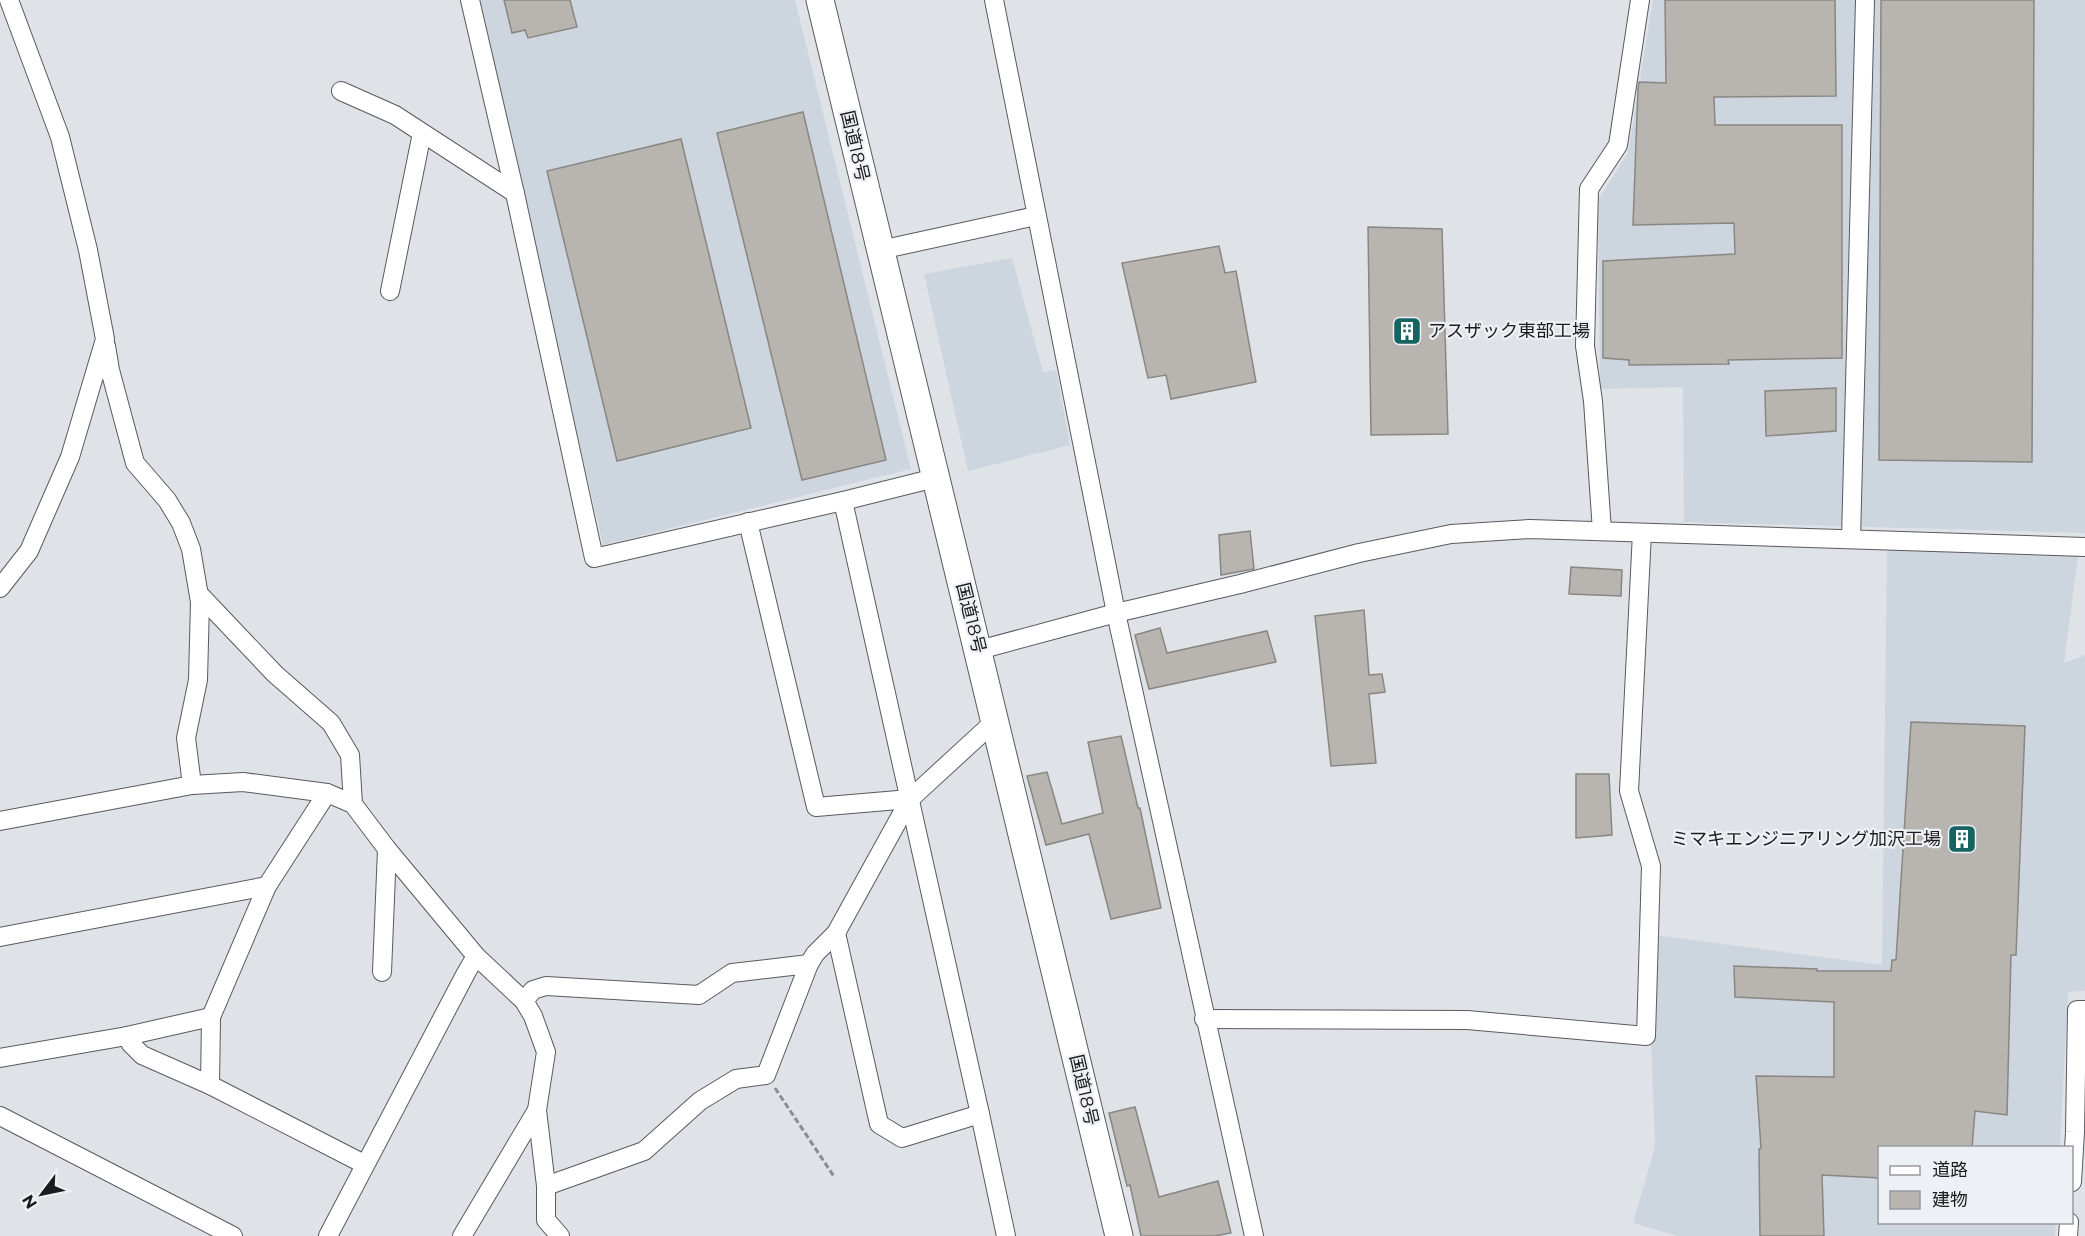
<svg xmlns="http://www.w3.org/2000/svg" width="2085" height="1236" font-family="Montserrat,'Noto Sans JP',sans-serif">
<rect width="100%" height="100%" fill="#dfe3e8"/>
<g fill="#cdd5df">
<path d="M 477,0 L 795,0 L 911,469 L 603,545 Z"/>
<path d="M 1653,0 L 2085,0 L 2085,533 L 1684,522 L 1683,387 L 1600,389 L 1598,200 L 1628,153 Z"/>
<path d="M 1012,258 L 1043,372 L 1056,370 L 1070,445 L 968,471 L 924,274 Z"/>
<path d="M 1887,547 L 2078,555 L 2064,663 L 2085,655 L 2085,991 L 2068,992 L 2060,1147 L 1880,1148 L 1880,1222 L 2056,1223 L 2055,1236 L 1677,1236 L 1633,1223 L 1655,1147 L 1647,934 L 1882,965 Z"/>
</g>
<g fill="#b8b4b0" stroke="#8a8682" stroke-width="1.5">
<path d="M 504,0 L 570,0 L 577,27 L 528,38 L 525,30 L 512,33 Z"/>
<path d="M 1665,0 L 1835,0 L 1836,96 L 1714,97 L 1715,125 L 1842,125 L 1842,358 L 1728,360 L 1729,364 L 1629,365 L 1629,360 L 1603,358 L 1603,261 L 1735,254 L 1734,223 L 1633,225 L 1638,89 L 1639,82 L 1666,83 Z"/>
<path d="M 1881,0 L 2034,0 L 2032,462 L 1879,460 Z"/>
<path d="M 803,112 L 886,460 L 802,480 L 717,133 Z"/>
<path d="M 681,139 L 751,428 L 617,461 L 547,171 Z"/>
<path d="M 1368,227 L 1442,229 L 1448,434 L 1371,435 Z"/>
<path d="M 1219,246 L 1225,273 L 1236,271 L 1256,382 L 1171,399 L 1166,375 L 1148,378 L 1122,263 Z"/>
<path d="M 1836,388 L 1836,431 L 1766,436 L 1765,391 Z"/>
<path d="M 1250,531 L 1254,569 L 1221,575 L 1219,535 Z"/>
<path d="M 1571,567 L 1622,570 L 1621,596 L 1569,594 Z"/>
<path d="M 1364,610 L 1369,675 L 1382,674 L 1385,692 L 1369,694 L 1376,763 L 1331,766 L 1315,616 Z"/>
<path d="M 1160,628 L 1167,653 L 1267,631 L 1276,662 L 1149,689 L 1135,635 Z"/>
<path d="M 1911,722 L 2025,726 L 2016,955 L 2011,955 L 2007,1115 L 1975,1111 L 1972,1148 L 1880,1148 L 1880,1178 L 1822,1175 L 1824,1236 L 1760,1236 L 1759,1149 L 1761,1148 L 1756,1076 L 1834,1077 L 1834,1002 L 1735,997 L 1734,966 L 1817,969 L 1817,971 L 1891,971 L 1892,960 L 1896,960 Z"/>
<path d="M 1121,736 L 1138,808 L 1140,808 L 1161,908 L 1111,919 L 1089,834 L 1046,845 L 1027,776 L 1047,772 L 1062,824 L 1103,813 L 1088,742 Z"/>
<path d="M 1576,774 L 1609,774 L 1612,835 L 1576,838 Z"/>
<path d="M 1135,1107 L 1159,1197 L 1218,1181 L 1231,1233 L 1215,1236 L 1141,1236 L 1130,1185 L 1127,1186 L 1109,1113 Z"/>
</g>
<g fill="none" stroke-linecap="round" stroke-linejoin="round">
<g stroke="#575a5e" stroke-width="20">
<g id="minor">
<path d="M 470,0 L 516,198 L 594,558 L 843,501 L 935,478"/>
<path d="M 994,0 L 1116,613 L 1254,1236"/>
<path d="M 341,91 L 395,115 L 515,193"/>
<path d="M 880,250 L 1036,216"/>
<path d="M 390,291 L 422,133"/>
<path d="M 106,346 L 110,370 L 135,463 L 167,500 L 181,523 L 191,549 L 200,602 L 198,680 L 186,738 L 192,785"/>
<path d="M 843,501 L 980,1114 L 1006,1236"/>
<path d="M 748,522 L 816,807 L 910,799"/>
<path d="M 1602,531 L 1593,401 L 1585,346 L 1589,189 L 1618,145 L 1640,0"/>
<path d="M 1851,539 L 1865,0"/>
<path d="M 0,588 L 29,551 L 70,457 L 105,339 L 88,250 L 60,137 L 9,0"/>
<path d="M 199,594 L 275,674 L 331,723 L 350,755 L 353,804"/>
<path d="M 979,650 L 1116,613 L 1240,584 L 1359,553 L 1451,534 L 1530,529 L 2085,547"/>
<path d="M 0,821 L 192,785 L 243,782 L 327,793 L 353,804 L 387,849 L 476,956 L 524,1001 L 533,1016 L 546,1052 L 537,1110 L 546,1186 L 546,1220 L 560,1236"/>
<path d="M 836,933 L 879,1124 L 902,1138 L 980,1114"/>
<path d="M 0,937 L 267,886"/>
<path d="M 382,972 L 387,849"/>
<path d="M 524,1001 L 533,990 L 546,986 L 699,995 L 732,973 L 809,964"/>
<path d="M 1204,1019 L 1467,1020 L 1646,1036 L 1651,866 L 1629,791 L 1642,533"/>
<path d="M 127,1036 L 131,1044 L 142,1055 L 210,1085 L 364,1164"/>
<path d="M 0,1058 L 127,1036 L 211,1017"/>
<path d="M 210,1085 L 211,1017 L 267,886 L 327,793"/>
<path d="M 0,1116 L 233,1236"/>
<path d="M 2072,1182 L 2075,1132 L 2077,1010 L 2085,1010"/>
<path d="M 546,1186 L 644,1151 L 700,1101 L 736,1079 L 766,1075 L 809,964 L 815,954 L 836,933 L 910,799 L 996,720"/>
<path d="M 328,1236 L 466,973 L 476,956"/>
<path d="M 462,1236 L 537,1110"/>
<path d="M 2068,1236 L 2069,1222"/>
</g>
</g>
<g stroke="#575a5e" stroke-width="29">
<path id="highway" d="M 820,0 C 919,412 1021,824 1119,1236"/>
</g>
<path stroke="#8a8d90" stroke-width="3" stroke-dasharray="6 3" stroke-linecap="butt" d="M 775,1088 L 835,1178"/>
<use href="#minor" stroke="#fff" stroke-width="18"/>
<use href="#highway" stroke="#fff" stroke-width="27"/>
</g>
<defs>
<g id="building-square" transform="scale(1.5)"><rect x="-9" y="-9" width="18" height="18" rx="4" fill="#166461" stroke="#edf0f5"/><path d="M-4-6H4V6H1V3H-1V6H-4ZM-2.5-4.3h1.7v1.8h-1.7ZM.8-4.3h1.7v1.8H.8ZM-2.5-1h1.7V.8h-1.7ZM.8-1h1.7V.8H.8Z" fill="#fff"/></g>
</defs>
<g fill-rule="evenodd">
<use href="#building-square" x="1407" y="331"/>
<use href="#building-square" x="1962" y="839"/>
</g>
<g text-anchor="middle" stroke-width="4.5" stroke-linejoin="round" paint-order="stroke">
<g font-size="18" fill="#191b1c" stroke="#edf0f5">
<text transform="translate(855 146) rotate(77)" y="6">国道18号</text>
<text transform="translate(971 618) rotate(76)" y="6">国道18号</text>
<text transform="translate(1084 1090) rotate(77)" y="6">国道18号</text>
</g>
<g font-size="18" fill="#191b1c" stroke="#edf0f5" text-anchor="start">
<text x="1428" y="337">アスザック東部工場</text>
<text x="1941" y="845" text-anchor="end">ミマキエンジニアリング加沢工場</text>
</g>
</g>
<rect x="1878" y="1146" width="195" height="78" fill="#edf0f5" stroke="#989b9e" stroke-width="1.5"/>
<rect x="1890" y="1166" width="30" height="9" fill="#ffffff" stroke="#989b9e" stroke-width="1.5"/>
<text x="1932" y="1176" font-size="18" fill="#191b1c">道路</text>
<rect x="1890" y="1191" width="30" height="18" fill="#b8b4b0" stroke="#989b9e" stroke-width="1.5"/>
<text x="1932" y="1206" font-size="18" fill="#191b1c">建物</text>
<g transform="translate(42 1194) rotate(238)" stroke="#edf0f5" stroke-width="4.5" paint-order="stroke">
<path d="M0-4.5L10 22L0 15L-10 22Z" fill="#191b1c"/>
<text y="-9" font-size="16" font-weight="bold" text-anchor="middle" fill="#191b1c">N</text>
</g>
</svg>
